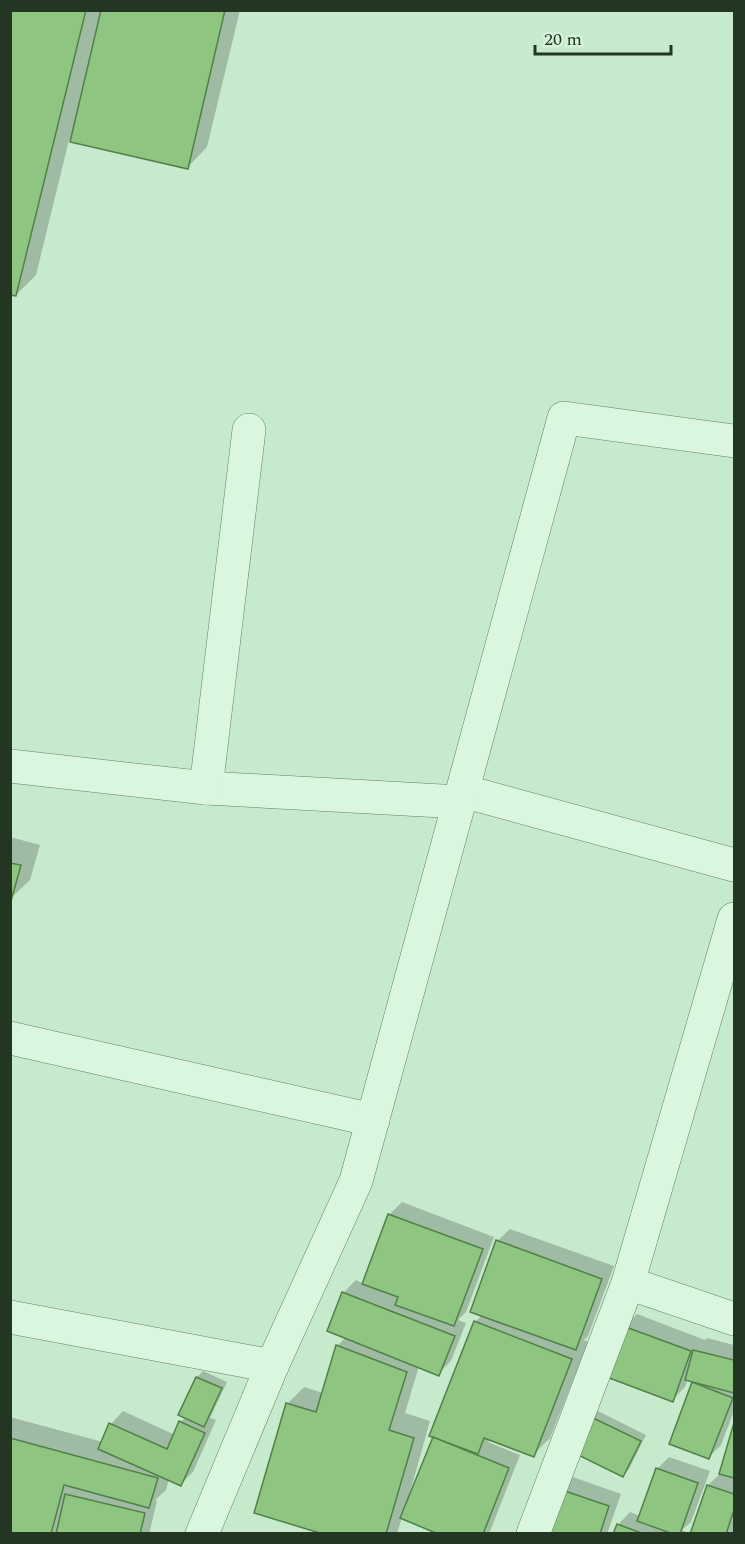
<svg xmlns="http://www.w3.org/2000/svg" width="745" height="1544" font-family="Spectral,serif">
<rect width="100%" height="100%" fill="#c8eacc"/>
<g fill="#0003">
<path d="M 10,10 L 240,10 L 207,147 L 187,168 L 69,140 L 36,275 L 16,295 Z"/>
<path d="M 10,837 L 40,845 L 30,880 L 10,899 Z"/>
<path d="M 402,1202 L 494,1237 L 466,1312 L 458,1320 L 466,1323 L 451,1361 L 438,1374 L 419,1366 L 405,1413 L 430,1421 L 409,1496 L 411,1496 L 435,1437 L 431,1435 L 476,1321 L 483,1314 L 497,1241 L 510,1229 L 614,1266 L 588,1336 L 584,1340 L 588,1342 L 550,1438 L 533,1455 L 491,1439 L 488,1442 L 520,1455 L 489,1534 L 442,1534 L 402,1517 L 397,1534 L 328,1534 L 287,1404 L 304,1387 L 323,1393 L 337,1346 L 346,1337 L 343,1293 L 356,1280 L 364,1284 L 389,1215 Z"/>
<path d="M 637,1314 L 705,1340 L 707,1338 L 734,1345 L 734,1411 L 721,1445 L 709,1457 L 671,1443 L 694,1381 L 688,1379 L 685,1387 L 672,1400 L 624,1327 Z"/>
<path d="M 203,1371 L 227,1382 L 210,1418 L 216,1420 L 193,1472 L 181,1484 L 169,1479 L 166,1490 L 155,1500 L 157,1501 L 149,1534 L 10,1534 L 10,1417 L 103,1442 L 111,1424 L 123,1411 L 175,1435 L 181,1422 L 186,1417 L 180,1414 L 197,1377 Z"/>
<path d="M 598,1411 L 646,1435 L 629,1469 L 623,1475 L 592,1418 Z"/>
<path d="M 734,1427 L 734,1534 L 691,1534 L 708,1485 L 721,1473 Z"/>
<path d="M 669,1457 L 710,1471 L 691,1522 L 682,1530 L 691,1534 L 615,1534 L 618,1525 L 630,1512 L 640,1516 L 657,1469 Z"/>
<path d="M 573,1477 L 621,1494 L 607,1534 L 546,1534 L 560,1490 Z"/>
</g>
<g fill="#8dc581" stroke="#528147" stroke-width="1.5">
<path d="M 10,10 L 86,10 L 16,296 L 10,295 Z"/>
<path d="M 101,10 L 225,10 L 188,169 L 70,142 Z"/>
<path d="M 10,863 L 21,865 L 11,901 L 10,901 Z"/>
<path d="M 388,1214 L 483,1249 L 454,1326 L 395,1305 L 398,1297 L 362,1284 Z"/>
<path d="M 496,1240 L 602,1279 L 576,1350 L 470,1312 Z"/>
<path d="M 342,1292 L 455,1336 L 439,1376 L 327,1331 Z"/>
<path d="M 474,1321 L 572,1359 L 534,1457 L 484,1438 L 478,1454 L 429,1436 Z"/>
<path d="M 623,1326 L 691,1351 L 673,1402 L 604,1376 Z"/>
<path d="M 336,1345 L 407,1372 L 389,1430 L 414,1438 L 386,1534 L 323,1534 L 254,1513 L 286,1403 L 316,1412 Z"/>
<path d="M 693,1350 L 734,1360 L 734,1393 L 685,1380 Z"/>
<path d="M 196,1377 L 222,1388 L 204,1427 L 178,1415 Z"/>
<path d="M 692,1382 L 733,1398 L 709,1459 L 669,1444 Z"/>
<path d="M 591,1417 L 641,1441 L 623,1477 L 574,1453 Z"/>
<path d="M 179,1421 L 205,1433 L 181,1486 L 98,1449 L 109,1423 L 167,1449 Z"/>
<path d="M 733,1426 L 734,1427 L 734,1478 L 719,1474 Z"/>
<path d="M 433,1437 L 509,1468 L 483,1534 L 438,1534 L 400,1518 Z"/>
<path d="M 10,1438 L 158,1478 L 149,1508 L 64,1485 L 51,1534 L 10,1534 Z"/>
<path d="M 656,1468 L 698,1483 L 680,1534 L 673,1534 L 637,1521 Z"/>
<path d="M 707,1485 L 734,1494 L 734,1510 L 726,1534 L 690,1534 Z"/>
<path d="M 559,1489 L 609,1506 L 600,1534 L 544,1534 Z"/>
<path d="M 65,1494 L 145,1513 L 140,1534 L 56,1534 Z"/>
<path d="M 617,1524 L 644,1534 L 613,1534 Z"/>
</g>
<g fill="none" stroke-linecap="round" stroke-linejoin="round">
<g stroke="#61845f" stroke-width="34">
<g id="minor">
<path d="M 10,766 L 206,788 L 460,802"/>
<path d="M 206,788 L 249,430"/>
<path d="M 463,791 L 734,865"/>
<path d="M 10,1038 L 373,1120"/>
<path d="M 628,1283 L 734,1319"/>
<path d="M 10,1317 L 272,1366"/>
<path d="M 202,1534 L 272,1366 L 356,1181 L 564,418 L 734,441"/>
<path d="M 533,1534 L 628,1283 L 734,919"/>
</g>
</g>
<use href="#minor" stroke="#daf6de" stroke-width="33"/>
</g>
<rect width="745" height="1544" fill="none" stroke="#233621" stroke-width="24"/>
<path d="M535 45v9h136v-9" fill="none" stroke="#233621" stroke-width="3"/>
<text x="544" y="45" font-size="18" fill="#233621" stroke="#d7f2da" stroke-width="4.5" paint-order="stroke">20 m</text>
</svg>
